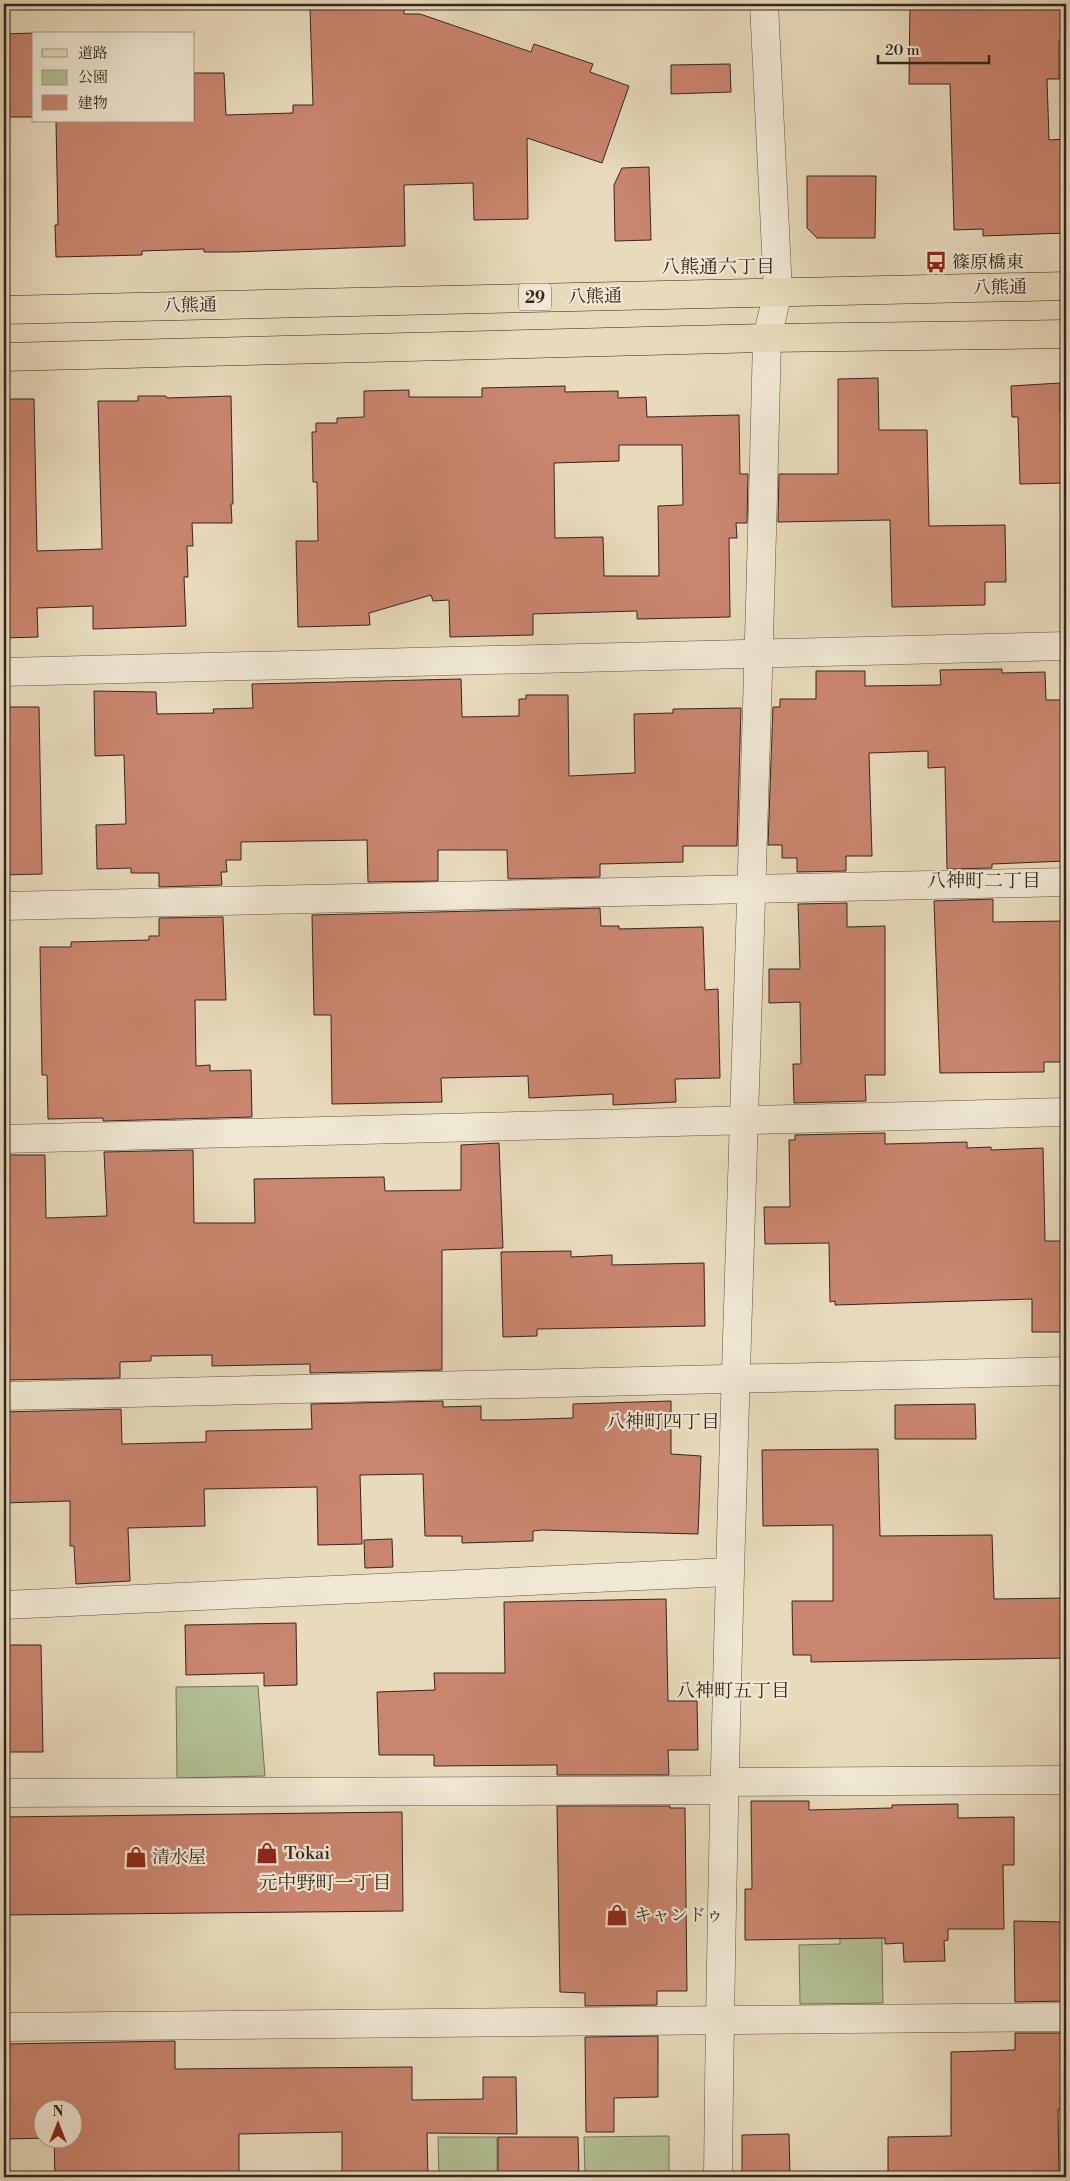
<svg xmlns="http://www.w3.org/2000/svg" width="1070" height="2181" font-family="'Libre Bodoni','Noto Serif JP',serif">
<rect width="100%" height="100%" fill="#e8dbbc"/>
<filter id="stains"><feTurbulence type="fractalNoise" baseFrequency=".004" numOctaves="4"/><feColorMatrix values="0 0 0 0 .2 0 0 0 0 .09 0 0 0 0 .02 0 0 0 .5 -.17"/></filter>
<radialGradient id="worn" r=".72"><stop offset=".6" stop-color="#630" stop-opacity="0"/><stop offset="1" stop-color="#630" stop-opacity=".3"/></radialGradient>
<g fill="#b3c193" stroke="#737458">
<path d="M 258,1686 L 265,1776 L 177,1778 L 176,1687 Z"/>
<path d="M 839,1881 L 881,1881 L 883,2003 L 800,2004 L 799,1945 L 840,1944 Z"/>
<path d="M 669,2136 L 669,2177 L 585,2177 L 584,2137 Z"/>
<path d="M 438,2137 L 497,2137 L 497,2177 L 439,2177 Z"/>
</g>
<g fill="#ca856f" stroke="#33261e" fill-rule="evenodd">
<path d="M 910,4 L 1066,4 L 1066,41 L 1059,41 L 1059,79 L 1047,79 L 1049,140 L 1066,139 L 1066,233 L 983,236 L 983,229 L 954,230 L 950,84 L 909,84 Z"/>
<path d="M 404,7 L 404,14 L 420,14 L 531,52 L 534,44 L 593,64 L 590,72 L 629,86 L 602,163 L 527,138 L 528,219 L 474,220 L 473,183 L 404,185 L 405,246 L 234,252 L 204,252 L 204,249 L 142,251 L 142,255 L 56,257 L 55,225 L 58,225 L 56,121 L 194,121 L 194,73 L 224,73 L 226,115 L 293,113 L 293,105 L 313,105 L 310,9 Z"/>
<path d="M 34,33 L 34,117 L 4,117 L 4,34 Z"/>
<path d="M 730,64 L 731,92 L 671,94 L 671,65 Z"/>
<path d="M 649,167 L 651,240 L 615,241 L 614,185 L 622,168 Z"/>
<path d="M 807,176 L 876,176 L 875,238 L 817,238 L 807,228 Z"/>
<path d="M 878,378 L 879,430 L 927,430 L 929,526 L 1005,525 L 1006,582 L 985,582 L 985,605 L 892,607 L 890,520 L 778,522 L 779,474 L 838,474 L 838,379 Z"/>
<path d="M 1060,383 L 1060,413 L 1066,413 L 1066,483 L 1020,484 L 1018,417 L 1012,417 L 1011,386 Z"/>
<path d="M 565,386 L 565,392 L 618,391 L 618,398 L 646,397 L 647,417 L 739,415 L 740,474 L 748,474 L 747,523 L 736,523 L 737,538 L 729,538 L 730,617 L 637,619 L 637,611 L 533,614 L 533,635 L 450,637 L 449,600 L 433,601 L 431,595 L 369,613 L 370,625 L 298,627 L 296,541 L 318,541 L 317,482 L 313,482 L 312,432 L 316,432 L 316,423 L 337,423 L 337,418 L 364,417 L 364,391 L 409,390 L 409,397 L 482,397 L 482,388 ZM 619,445 L 682,445 L 683,505 L 658,506 L 659,576 L 604,576 L 603,537 L 555,538 L 554,463 L 619,461 Z"/>
<path d="M 138,396 L 166,396 L 167,398 L 231,396 L 233,504 L 231,504 L 232,523 L 192,523 L 193,546 L 187,546 L 188,577 L 184,577 L 186,626 L 93,629 L 93,606 L 37,608 L 38,637 L 4,638 L 4,399 L 34,399 L 37,551 L 102,549 L 98,401 L 138,401 Z"/>
<path d="M 1002,669 L 1002,673 L 1045,672 L 1046,700 L 1066,700 L 1066,861 L 992,864 L 992,868 L 947,869 L 945,767 L 928,768 L 928,751 L 869,753 L 872,856 L 846,856 L 846,871 L 797,872 L 797,858 L 782,858 L 782,845 L 768,845 L 773,707 L 780,707 L 780,699 L 816,699 L 816,671 L 865,671 L 865,686 L 941,685 L 940,670 Z"/>
<path d="M 461,679 L 462,717 L 519,716 L 519,699 L 526,699 L 526,695 L 568,695 L 569,776 L 635,773 L 634,714 L 673,713 L 673,709 L 741,708 L 737,846 L 683,846 L 683,862 L 600,864 L 600,877 L 508,879 L 507,850 L 438,850 L 438,881 L 368,882 L 367,840 L 241,842 L 241,860 L 226,860 L 227,872 L 221,872 L 222,885 L 159,887 L 159,873 L 131,873 L 131,868 L 97,869 L 96,825 L 126,824 L 124,755 L 95,756 L 94,691 L 156,692 L 157,714 L 214,713 L 213,709 L 253,708 L 252,684 Z"/>
<path d="M 4,707 L 39,707 L 42,874 L 4,875 Z"/>
<path d="M 993,899 L 993,922 L 1066,921 L 1066,1062 L 1044,1062 L 1044,1072 L 940,1073 L 934,901 Z"/>
<path d="M 847,903 L 847,927 L 885,926 L 885,1075 L 865,1075 L 866,1101 L 794,1103 L 793,1064 L 801,1064 L 800,1002 L 769,1003 L 769,969 L 800,969 L 798,904 Z"/>
<path d="M 600,908 L 601,926 L 619,926 L 619,929 L 703,927 L 705,990 L 718,989 L 720,1078 L 675,1079 L 676,1102 L 613,1105 L 613,1094 L 529,1098 L 528,1076 L 441,1078 L 442,1102 L 332,1104 L 331,1015 L 314,1015 L 312,915 Z"/>
<path d="M 223,917 L 226,1000 L 195,1000 L 196,1066 L 210,1065 L 210,1071 L 251,1070 L 252,1117 L 103,1121 L 103,1118 L 48,1119 L 47,1075 L 42,1075 L 40,947 L 71,947 L 71,942 L 149,940 L 149,936 L 159,936 L 159,918 Z"/>
<path d="M 885,1133 L 885,1144 L 967,1142 L 967,1148 L 991,1147 L 991,1150 L 1043,1148 L 1045,1241 L 1066,1241 L 1066,1332 L 1032,1332 L 1032,1299 L 835,1305 L 835,1301 L 830,1302 L 829,1243 L 765,1244 L 764,1207 L 790,1207 L 789,1140 L 795,1140 L 795,1135 Z"/>
<path d="M 499,1143 L 503,1248 L 442,1250 L 442,1370 L 310,1373 L 310,1364 L 212,1366 L 212,1355 L 151,1356 L 151,1361 L 120,1362 L 120,1378 L 4,1380 L 4,1164 L 9,1164 L 9,1155 L 45,1155 L 46,1218 L 107,1216 L 104,1152 L 193,1150 L 194,1223 L 255,1223 L 254,1179 L 384,1177 L 385,1191 L 461,1190 L 461,1145 Z"/>
<path d="M 571,1251 L 571,1257 L 612,1255 L 612,1265 L 704,1263 L 705,1326 L 537,1329 L 537,1336 L 503,1337 L 501,1252 Z"/>
<path d="M 443,1401 L 443,1407 L 481,1406 L 481,1420 L 507,1420 L 573,1418 L 573,1404 L 671,1401 L 671,1454 L 701,1456 L 698,1534 L 542,1530 L 533,1531 L 533,1541 L 462,1543 L 462,1536 L 425,1536 L 423,1474 L 360,1475 L 362,1544 L 318,1545 L 317,1487 L 204,1489 L 205,1526 L 128,1528 L 130,1581 L 76,1584 L 74,1546 L 70,1546 L 70,1501 L 4,1503 L 4,1412 L 121,1409 L 122,1444 L 206,1442 L 206,1431 L 312,1429 L 311,1404 Z"/>
<path d="M 975,1404 L 976,1439 L 895,1439 L 895,1405 Z"/>
<path d="M 878,1449 L 880,1536 L 992,1535 L 994,1599 L 1066,1598 L 1066,1658 L 811,1662 L 811,1655 L 793,1655 L 792,1601 L 833,1601 L 833,1525 L 763,1526 L 762,1450 Z"/>
<path d="M 392,1539 L 393,1567 L 365,1568 L 364,1540 Z"/>
<path d="M 666,1599 L 668,1701 L 697,1701 L 698,1750 L 668,1750 L 669,1775 L 557,1775 L 557,1765 L 434,1766 L 434,1755 L 379,1755 L 377,1692 L 435,1690 L 434,1673 L 505,1673 L 504,1602 Z"/>
<path d="M 296,1623 L 297,1685 L 264,1686 L 264,1673 L 186,1675 L 185,1625 Z"/>
<path d="M 4,1645 L 41,1645 L 43,1752 L 4,1752 Z"/>
<path d="M 751,1801 L 809,1801 L 809,1810 L 892,1808 L 892,1805 L 958,1804 L 958,1818 L 1014,1817 L 1014,1865 L 1003,1865 L 1004,1929 L 948,1929 L 948,1940 L 944,1941 L 945,1961 L 904,1962 L 903,1943 L 885,1944 L 885,1938 L 745,1940 L 745,1889 L 752,1889 Z"/>
<path d="M 557,1806 L 670,1806 L 670,1808 L 685,1808 L 687,1991 L 657,1991 L 657,2005 L 585,2006 L 585,1993 L 560,1992 Z"/>
<path d="M 402,1812 L 403,1911 L 4,1915 L 4,1817 Z"/>
<path d="M 1014,1921 L 1066,1922 L 1065,2001 L 1015,2002 Z"/>
<path d="M 1015,2033 L 1066,2033 L 1066,2109 L 1058,2109 L 1059,2177 L 888,2177 L 888,2137 L 951,2136 L 951,2052 L 1015,2050 Z"/>
<path d="M 658,2036 L 658,2097 L 614,2098 L 614,2132 L 586,2132 L 585,2037 Z"/>
<path d="M 175,2041 L 175,2069 L 412,2067 L 412,2100 L 483,2099 L 483,2077 L 516,2077 L 517,2134 L 427,2133 L 428,2177 L 342,2177 L 342,2132 L 239,2134 L 239,2177 L 55,2177 L 54,2138 L 72,2138 L 72,2108 L 42,2108 L 42,2138 L 54,2138 L 4,2139 L 4,2044 Z"/>
<path d="M 789,2134 L 790,2177 L 742,2177 L 742,2135 Z"/>
<path d="M 498,2137 L 578,2137 L 579,2177 L 498,2177 Z"/>
</g>
<g fill="none" stroke-linecap="round" stroke-linejoin="round">
<g stroke="#605346" stroke-width="29">
<g id="minor">
<path d="M 4,672 L 1066,646"/>
<path d="M 4,906 L 1066,882"/>
<path d="M 4,1139 L 1066,1112"/>
<path d="M 4,1396 L 1066,1371"/>
<path d="M 4,1605 L 729,1572"/>
<path d="M 724,1782 L 1066,1780"/>
<path d="M 4,1793 L 724,1790"/>
<path d="M 4,2027 L 1066,2017"/>
<path d="M 718,2177 C 724,1564 753,951 767,338 L 778,291 L 764,4"/>
</g>
</g>
<g stroke="#33261e" stroke-width="29">
<g id="major">
<path d="M 4,310 L 1066,286"/>
<path d="M 4,357 L 767,338 L 1066,334"/>
</g>
</g>
<use href="#minor" stroke="#f0e8d3" stroke-width="28"/>
<use href="#major" stroke="#e8dbbc" stroke-width="28"/>
</g>
<defs>
<g id="bus-bare" transform="scale(1.725)"><path d="M-5-6H5V4H4V6H2V4H-2V6H-4V4H-5ZM-3.5-4V0h7V-4ZM-3.5 1.2v1.5H-2V1.2ZM2 1.2v1.5H3.5V1.2Z" fill="#8f2418" stroke="#f0e8d3" stroke-width="2.5" paint-order="stroke"/></g>
<g id="shop-bare" transform="scale(1.725)"><path d="M-5-2.5h2.3a2.7 3.5 0 0 1 5.4 0H5L5.5 6h-11ZM-1.5-2.5h3a1.5 2.3 0 0 0-3 0Z" fill="#8f2418" stroke="#f0e8d3" stroke-width="2.5" paint-order="stroke"/></g>
</defs>
<g fill-rule="evenodd">
<use href="#bus-bare" x="936" y="262"/>
<use href="#shop-bare" x="267" y="1853"/>
<use href="#shop-bare" x="136" y="1857"/>
<use href="#shop-bare" x="617" y="1915"/>
</g>
<g text-anchor="middle" stroke-width="4.5" stroke-linejoin="round" paint-order="stroke">
<rect fill="#f0e8d3" stroke="#6c6054" stroke-width="1" x="519" y="283.5" width="32" height="27" rx="4"/>
<g font-size="16" font-weight="bold" fill="#33261e">
<text x="535" y="303">29</text>
</g>
<g font-size="18" fill="#33261e" stroke="#f0e8d3" text-anchor="start">
<text x="952" y="268">篠原橋東</text>
<text x="284" y="1859">Tokai</text>
<text x="152" y="1863">清水屋</text>
<text x="634" y="1921">キャンドゥ</text>
</g>
<g font-size="18" fill="#33261e" stroke="#f0e8d3">
<text transform="translate(1000 287) rotate(-1)" y="6">八熊通</text>
<text transform="translate(595 296) rotate(-1)" y="6">八熊通</text>
<text transform="translate(190 305) rotate(-1)" y="6">八熊通</text>
</g>
<g font-size="19" fill="#33261e" stroke="#f0e8d3">
<text x="718" y="273">八熊通六丁目</text>
<text x="984" y="887">八神町二丁目</text>
<text x="663" y="1428">八神町四丁目</text>
<text x="733" y="1697">八神町五丁目</text>
<text x="325" y="1889">元中野町一丁目</text>
</g>
</g>
<rect width="1070" height="2181" fill="none" stroke="#e8dbbc" stroke-width="20"/>
<rect x="5" y="5" width="1060" height="2171" fill="none" stroke="#33261e" stroke-width="2.5"/>
<rect x="10" y="10" width="1050" height="2161" fill="none" stroke="#33261e"/>
<rect x="32" y="32" width="162" height="90" fill="#f0e8d3" stroke="#a49a8b"/>
<rect x="42" y="49" width="25" height="8" fill="#e8dbbc" stroke="#a49a8b"/>
<text x="78" y="58" font-size="15" fill="#33261e">道路</text>
<rect x="42" y="70" width="25" height="15" fill="#b3c193" stroke="#a49a8b"/>
<text x="78" y="82" font-size="15" fill="#33261e">公園</text>
<rect x="42" y="95" width="25" height="15" fill="#ca856f" stroke="#a49a8b"/>
<text x="78" y="108" font-size="15" fill="#33261e">建物</text>
<g transform="translate(58 2124)"><circle r="24" fill="#f0e8d3" stroke="#a49a8b"/>
<path d="M0-4L9 19L0 12L-9 19Z" fill="#8f2418"/>
<text y="-8" font-size="14" font-weight="bold" text-anchor="middle" fill="#33261e">N</text>
</g>
<path d="M878 55v8h111v-8" fill="none" stroke="#33261e" stroke-width="2.5"/>
<text x="885" y="55" font-size="15" fill="#33261e" stroke="#f0e8d3" stroke-width="4" paint-order="stroke">20 m</text>
<rect width="100%" height="100%" filter="url(#stains)"/>
<rect width="100%" height="100%" fill="url(#worn)"/>
</svg>
